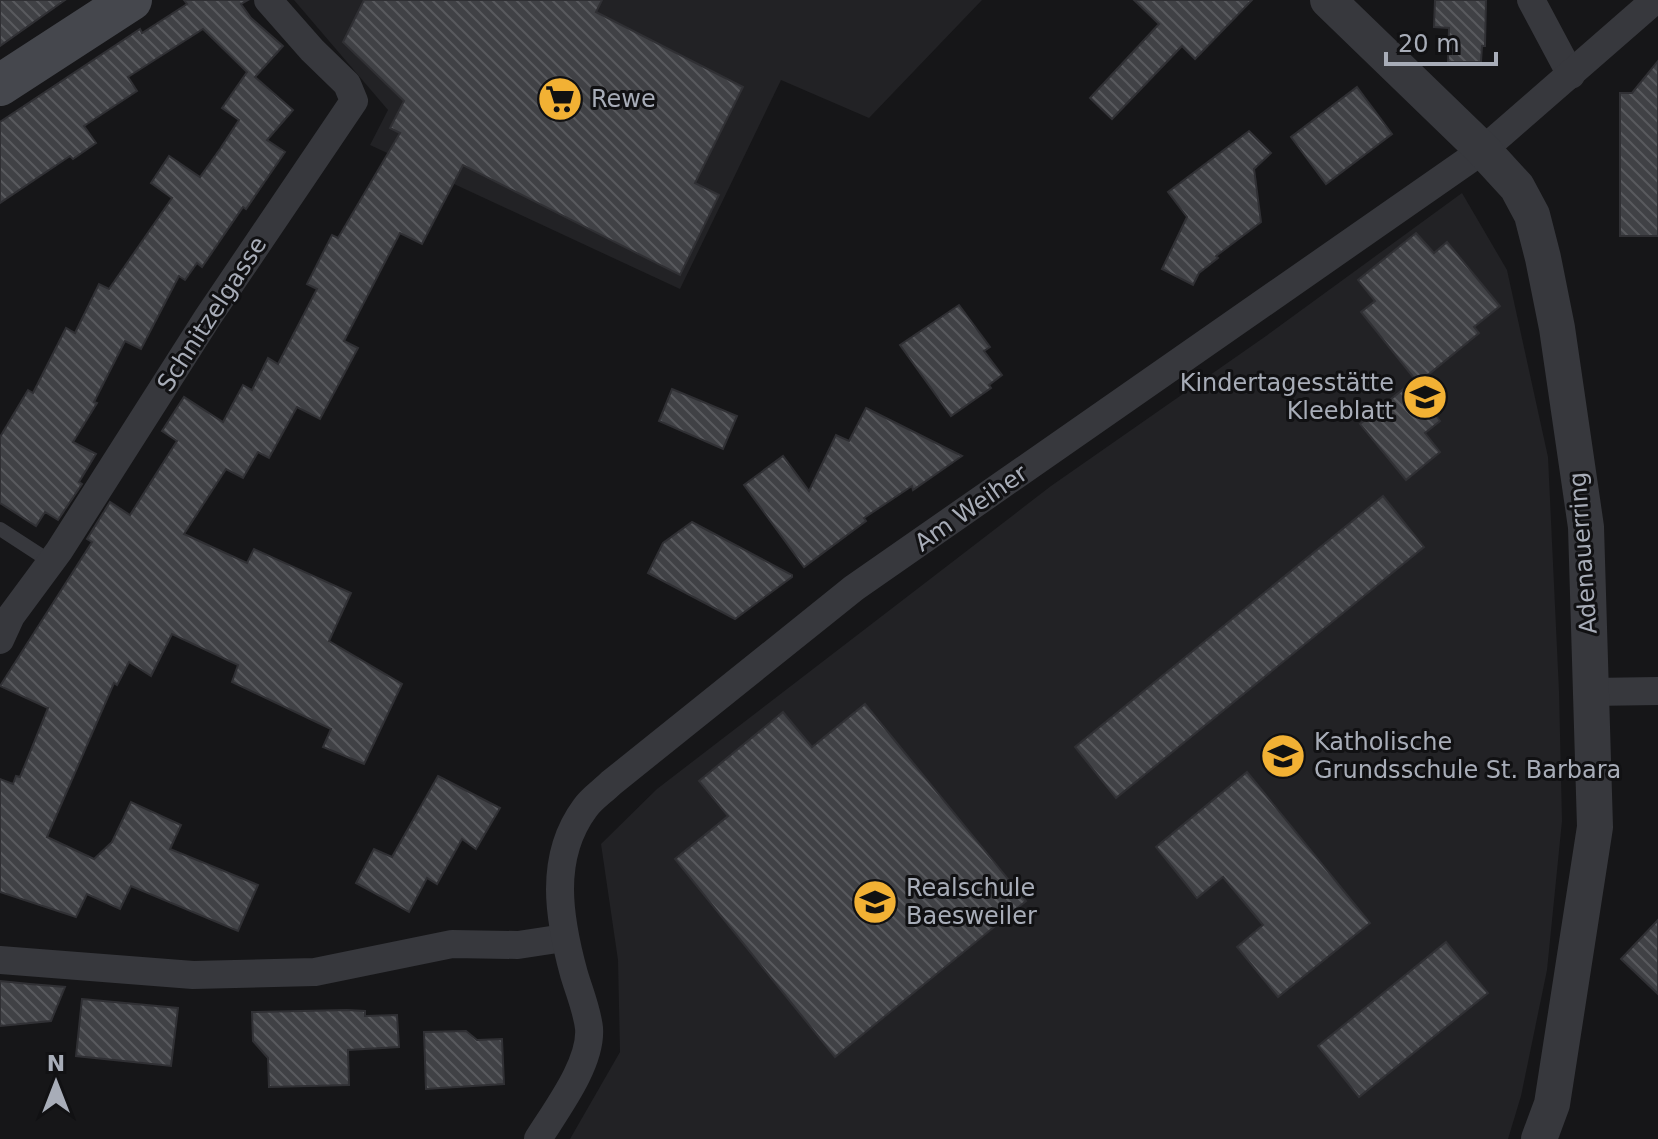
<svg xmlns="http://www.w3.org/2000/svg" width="1658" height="1139" font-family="'DejaVu Sans',sans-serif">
<defs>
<pattern id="building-back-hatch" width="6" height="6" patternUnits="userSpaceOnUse" patternTransform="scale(2)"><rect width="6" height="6" fill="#404145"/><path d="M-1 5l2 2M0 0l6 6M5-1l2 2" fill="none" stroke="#595a5e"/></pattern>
</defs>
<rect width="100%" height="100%" fill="#161618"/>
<g fill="#222225">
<path d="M 294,0 L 982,0 L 869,118 L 781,80 L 680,289 L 370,145 L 388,110 Z"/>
<path d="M 1462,193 L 1507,270 L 1548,457 L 1559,691 L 1562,821 L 1547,970 L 1521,1096 L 1508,1139 L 570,1139 L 620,1052 L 618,960 L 601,844 L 657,789 L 1051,486 L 1266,336 Z"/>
</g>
<g fill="url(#building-back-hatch)" stroke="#303034" stroke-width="2">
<path d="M 0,0 L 65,0 L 0,46 Z"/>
<path d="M 184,0 L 248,0 L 241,4 L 251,18 L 283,46 L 255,77 L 293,110 L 267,140 L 285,152 L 246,209 L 243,207 L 202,267 L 197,263 L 185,280 L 179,276 L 141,349 L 125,341 L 94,402 L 97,403 L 73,442 L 96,454 L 79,482 L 82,484 L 58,520 L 45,512 L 36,526 L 0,503 L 0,437 L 28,390 L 33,393 L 66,328 L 75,333 L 99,284 L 109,289 L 172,198 L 151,183 L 169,156 L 200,177 L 220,149 L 239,120 L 222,108 L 247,72 L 203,29 L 128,77 L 137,91 L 84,126 L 96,143 L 73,159 L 70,156 L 0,203 L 0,122 L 140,29 L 142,33 L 187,4 Z"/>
<path d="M 364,0 L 602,0 L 596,12 L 743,87 L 695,183 L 719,195 L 680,275 L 463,165 L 422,244 L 400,233 L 344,341 L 358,348 L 320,419 L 297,407 L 269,458 L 258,452 L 243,478 L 226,469 L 184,534 L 247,563 L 254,549 L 351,593 L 329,641 L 402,684 L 364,764 L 323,747 L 331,729 L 232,682 L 238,665 L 172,634 L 151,676 L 129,662 L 117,685 L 114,683 L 47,837 L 94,859 L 112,842 L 131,802 L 181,825 L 170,849 L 258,885 L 238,931 L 131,886 L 120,909 L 87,894 L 76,917 L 0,892 L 0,779 L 13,784 L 16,776 L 20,777 L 48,708 L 0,686 L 92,542 L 87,539 L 110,502 L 130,515 L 177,441 L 162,431 L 184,397 L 223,422 L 243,385 L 252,390 L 268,358 L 278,364 L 317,289 L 307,284 L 332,235 L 338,238 L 400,133 L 390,128 L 404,101 L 343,42 Z"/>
<path d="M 1134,0 L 1252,0 L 1195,59 L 1182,46 L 1112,119 L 1090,98 L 1159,24 Z"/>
<path d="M 1435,0 L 1486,0 L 1485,46 L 1482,46 L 1481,62 L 1448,62 L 1449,28 L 1434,27 Z"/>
<path d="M 1658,61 L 1658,236 L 1620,236 L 1620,93 L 1632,93 Z"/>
<path d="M 1357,87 L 1392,134 L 1326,184 L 1291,137 Z"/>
<path d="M 1249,131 L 1271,153 L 1254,169 L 1261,222 L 1216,256 L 1218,258 L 1199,273 L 1193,285 L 1162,269 L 1187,217 L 1168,192 Z"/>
<path d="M 1416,233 L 1434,253 L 1447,242 L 1500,306 L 1474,327 L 1479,333 L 1418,383 L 1361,312 L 1375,301 L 1358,280 Z"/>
<path d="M 959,305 L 990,347 L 984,351 L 1002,375 L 989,385 L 991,388 L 951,416 L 900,345 Z"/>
<path d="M 1411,383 L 1440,421 L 1425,433 L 1440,452 L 1406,480 L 1360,424 Z"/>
<path d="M 672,389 L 737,416 L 723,449 L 659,421 Z"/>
<path d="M 866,408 L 962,456 L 913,490 L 912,486 L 864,518 L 866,521 L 804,567 L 744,485 L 783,456 L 809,491 L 836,435 L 849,441 Z"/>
<path d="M 1383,496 L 1424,547 L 1116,798 L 1075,747 Z"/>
<path d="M 692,522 L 792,575 L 792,577 L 735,619 L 648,573 L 663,543 Z"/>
<path d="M 865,704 L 1026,901 L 835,1057 L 675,859 L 728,816 L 699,781 L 783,712 L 812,747 Z"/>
<path d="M 1247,772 L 1370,923 L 1278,997 L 1237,947 L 1263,925 L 1223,877 L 1197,898 L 1156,847 Z"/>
<path d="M 438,776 L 500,808 L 476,849 L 462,839 L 437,884 L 427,878 L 409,912 L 356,883 L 374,849 L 392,857 Z"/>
<path d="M 1658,920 L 1658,994 L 1621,959 Z"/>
<path d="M 1446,942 L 1488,993 L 1359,1097 L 1318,1046 Z"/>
<path d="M 0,981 L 30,984 L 65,987 L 51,1021 L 0,1026 Z"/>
<path d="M 82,999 L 178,1008 L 171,1066 L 76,1056 Z"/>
<path d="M 347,1010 L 365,1011 L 365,1016 L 397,1015 L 399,1047 L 348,1050 L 349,1085 L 269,1087 L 268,1058 L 253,1041 L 252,1012 Z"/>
<path d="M 466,1031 L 477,1040 L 502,1039 L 504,1084 L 426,1089 L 424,1032 Z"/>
</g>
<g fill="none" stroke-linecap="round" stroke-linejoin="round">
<path stroke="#37383d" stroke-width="14" d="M 0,529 L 51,562"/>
<g stroke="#37383d" stroke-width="28">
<path d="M 1531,0 L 1571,75"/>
<path d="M 0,640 L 11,616 L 59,551 L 208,317 L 354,101 L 347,84 L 312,50 L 268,0"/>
<path d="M 1591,692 L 1658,691"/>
<path d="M 0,960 L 193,975 L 315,972 L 452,944 L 518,945 L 564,938"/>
<path d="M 538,1139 C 556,1110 592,1063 589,1028 C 587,1010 579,991 574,974 C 559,919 548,858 585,808 C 591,799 603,791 611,783 L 854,588 L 1483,150 L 1655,0"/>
</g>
<path stroke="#37383d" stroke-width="36" d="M 1328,0 L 1483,150 L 1517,187 L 1532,215 L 1543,258 L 1557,328 L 1586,527 L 1595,827 L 1552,1104 L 1539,1139"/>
<path stroke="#45474d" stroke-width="42" d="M 0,85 L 131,0"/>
</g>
<defs>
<g id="supermarket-disc" transform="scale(2.3)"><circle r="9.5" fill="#f2b134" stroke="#111113"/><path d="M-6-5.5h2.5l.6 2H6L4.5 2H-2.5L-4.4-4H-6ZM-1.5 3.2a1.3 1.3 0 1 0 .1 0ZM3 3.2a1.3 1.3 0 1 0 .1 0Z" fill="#111"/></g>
<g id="school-disc" transform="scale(2.3)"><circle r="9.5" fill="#f2b134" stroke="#111113"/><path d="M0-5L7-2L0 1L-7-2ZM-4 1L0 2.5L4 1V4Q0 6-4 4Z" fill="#111"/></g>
</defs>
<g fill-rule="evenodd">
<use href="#supermarket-disc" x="560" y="99"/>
<use href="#school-disc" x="1425" y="397"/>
<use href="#school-disc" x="1283" y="756"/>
<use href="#school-disc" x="875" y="902"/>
</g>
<g text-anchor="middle" stroke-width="6" stroke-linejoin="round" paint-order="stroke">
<g font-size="24" fill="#a8adb8" stroke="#111113" text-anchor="start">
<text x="591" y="107">Rewe</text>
<text x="1394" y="391" text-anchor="end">Kindertagesstätte<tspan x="1394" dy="28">Kleeblatt</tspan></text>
<text x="1314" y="750">Katholische<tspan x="1314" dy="28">Grundsschule St. Barbara</tspan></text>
<text x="906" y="896">Realschule<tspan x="906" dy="28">Baesweiler</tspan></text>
</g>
<g font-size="24" fill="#a8adb8" stroke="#111113">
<text transform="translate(212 314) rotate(-57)" y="8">Schnitzelgasse</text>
<text transform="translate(971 508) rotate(-35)" y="8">Am Weiher</text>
<text transform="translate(1583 553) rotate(-94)" y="8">Adenauerring</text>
</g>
</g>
<g transform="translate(56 1083)" stroke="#111113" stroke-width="6" paint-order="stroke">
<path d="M0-6L14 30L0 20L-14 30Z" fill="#a8adb8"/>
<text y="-12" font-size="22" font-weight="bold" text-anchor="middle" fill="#a8adb8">N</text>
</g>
<path d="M1386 52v12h110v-12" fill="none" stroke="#a8adb8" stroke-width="4"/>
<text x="1398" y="52" font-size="24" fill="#a8adb8" stroke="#111113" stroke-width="6" paint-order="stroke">20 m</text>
</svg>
